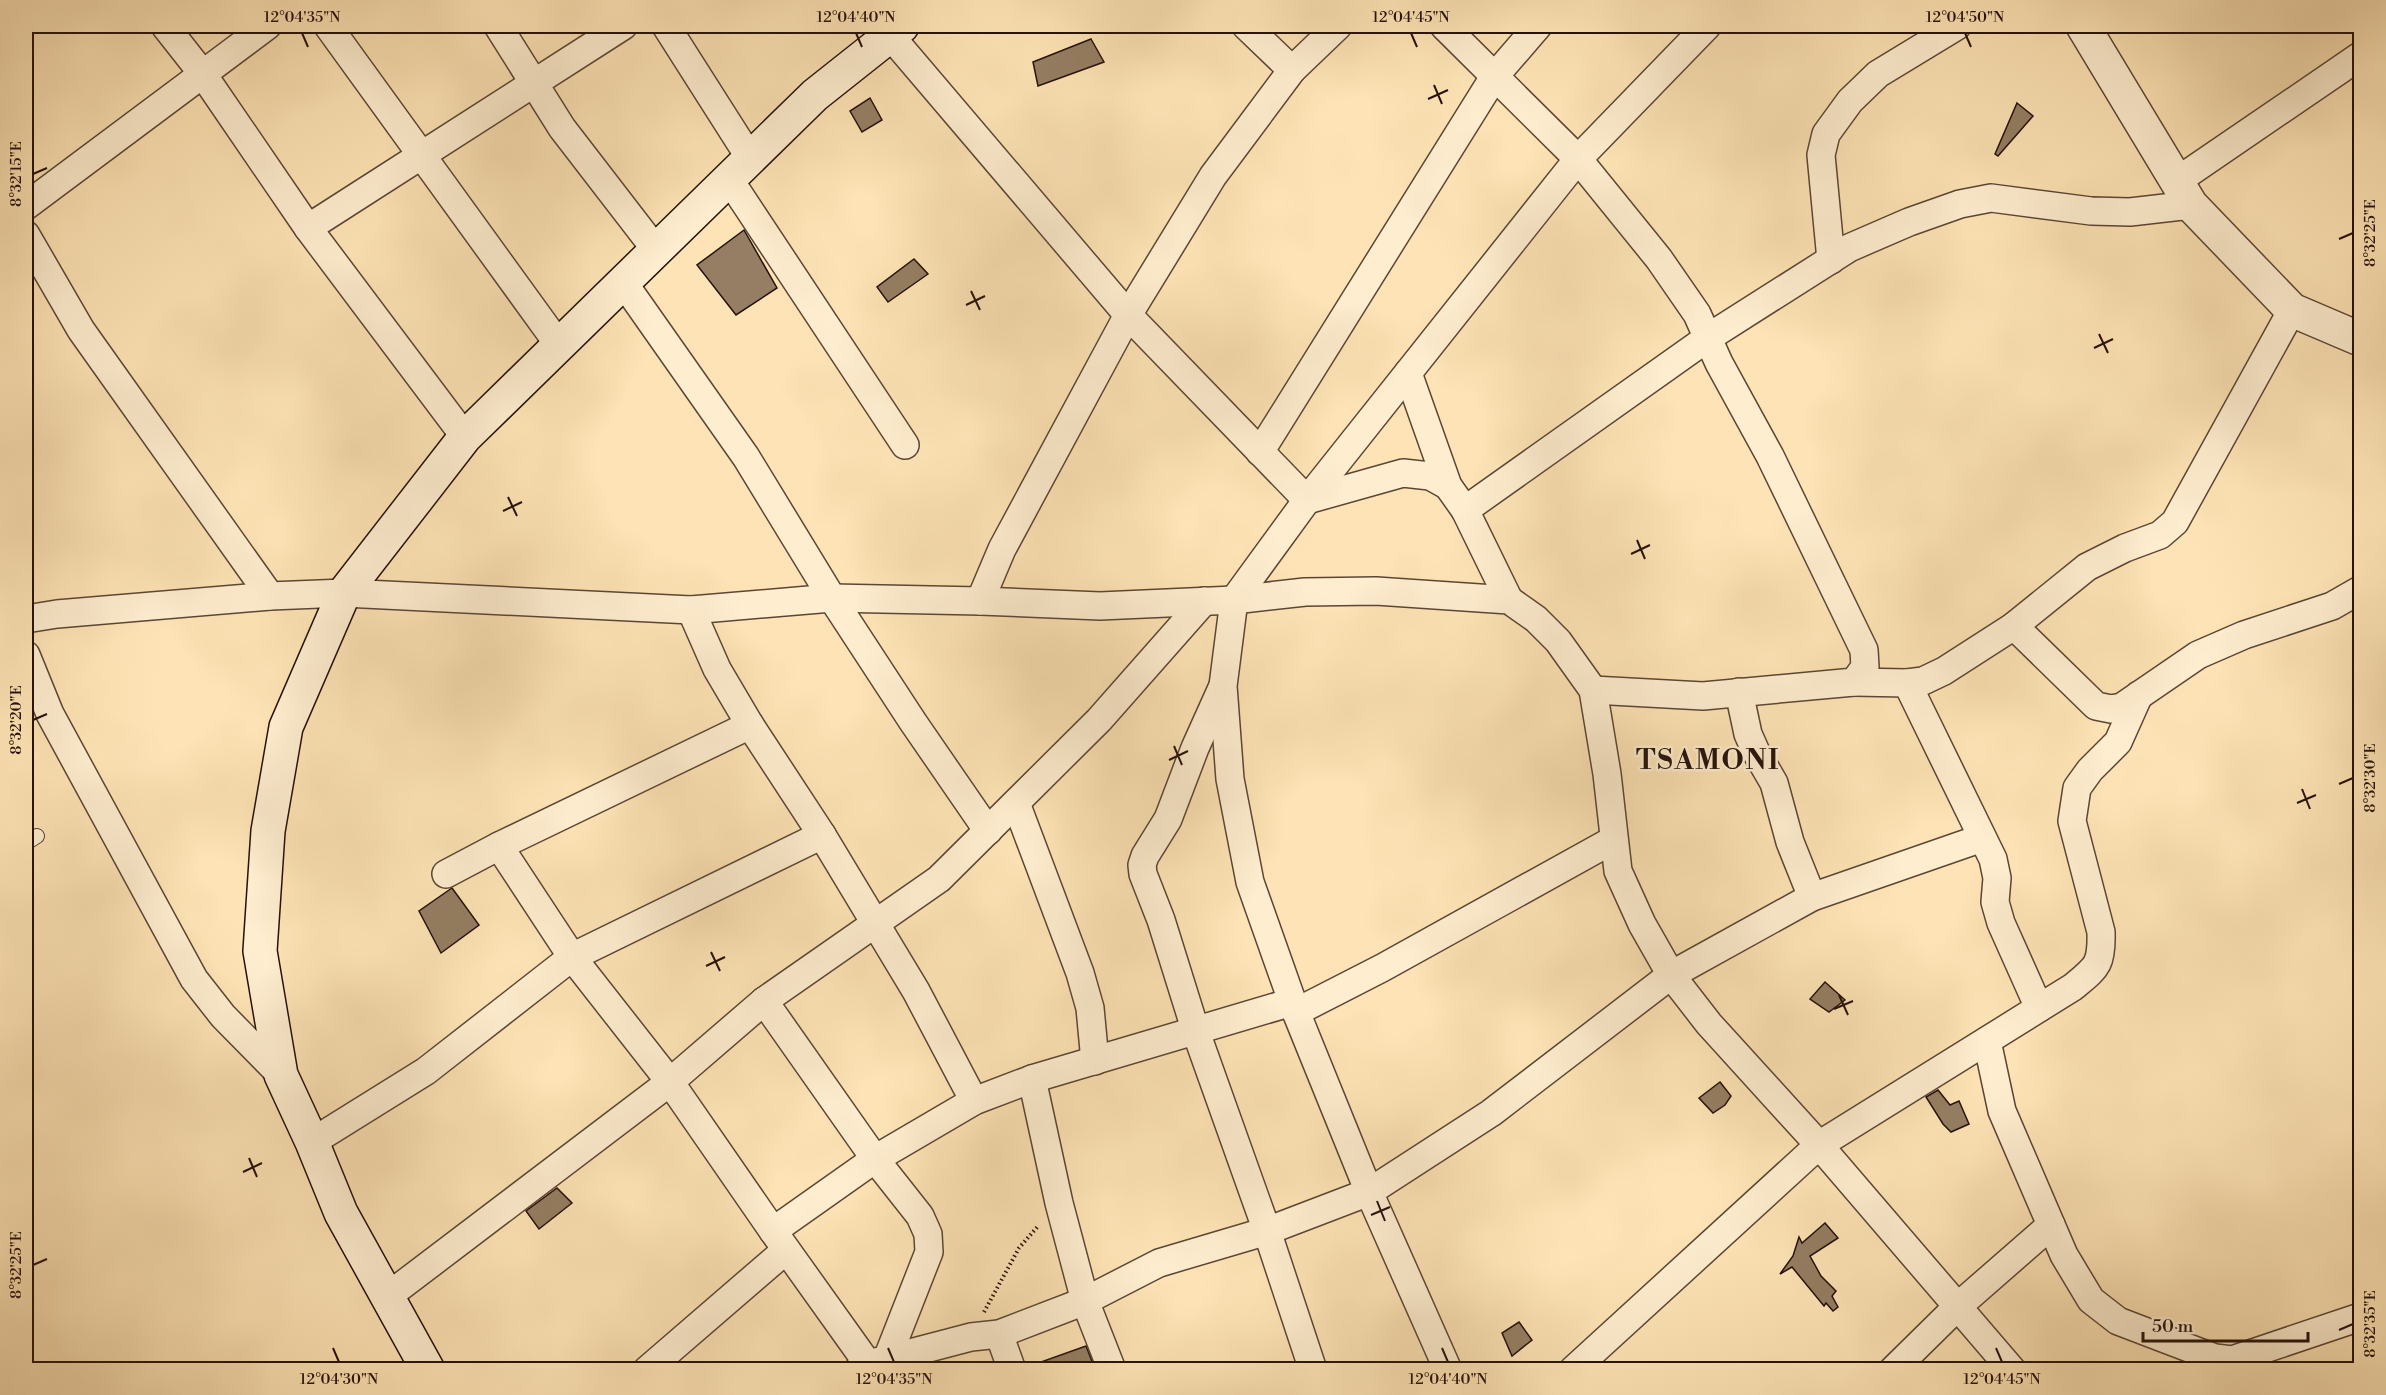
<svg xmlns="http://www.w3.org/2000/svg" width="2386" height="1395" font-family="'Libre Bodoni',serif">
<rect width="100%" height="100%" fill="#fde3b5"/>
<filter id="stains"><feTurbulence type="fractalNoise" baseFrequency=".00333" numOctaves="4"/><feColorMatrix values="0 0 0 0 .2 0 0 0 0 .09 0 0 0 0 .02 0 0 0 .5 -.17"/></filter>
<radialGradient id="worn" r=".72"><stop offset=".6" stop-color="#630" stop-opacity="0"/><stop offset="1" stop-color="#630" stop-opacity=".3"/></radialGradient>
<g fill="#957e63" stroke="#25110a" stroke-width="1.5">
<path d="M 1091,39 L 1104,62 L 1038,86 L 1033,62 Z"/>
<path d="M 870,98 L 882,120 L 862,132 L 850,111 Z"/>
<path d="M 2017,103 L 2033,116 L 1998,156 L 1995,154 Z"/>
<path d="M 744,230 L 777,288 L 736,315 L 697,265 Z"/>
<path d="M 914,259 L 928,274 L 888,302 L 877,287 Z"/>
<path d="M 452,888 L 479,925 L 441,953 L 419,911 Z"/>
<path d="M 1825,982 L 1845,1000 L 1829,1012 L 1810,999 Z"/>
<path d="M 1720,1082 L 1731,1096 L 1725,1105 L 1713,1113 L 1699,1098 Z"/>
<path d="M 1938,1090 L 1950,1105 L 1959,1101 L 1969,1124 L 1951,1132 L 1943,1124 L 1926,1097 Z"/>
<path d="M 557,1188 L 572,1203 L 539,1229 L 526,1211 Z"/>
<path d="M 1825,1223 L 1838,1238 L 1810,1256 L 1821,1276 L 1836,1291 L 1832,1296 L 1838,1307 L 1833,1311 L 1826,1303 L 1824,1306 L 1792,1267 L 1780,1274 L 1793,1256 L 1799,1237 L 1802,1243 Z"/>
<path d="M 1519,1322 L 1532,1340 L 1512,1356 L 1502,1333 Z"/>
<path d="M 1086,1346 L 1093,1364 L 1076,1370 L 1027,1370 L 1027,1367 Z"/>
</g>
<g fill="none" stroke-linecap="round" stroke-linejoin="round">
<g stroke="#5b4635" stroke-width="16">
<path id="service" d="M 26,843 L 37,836"/>
</g>
<g stroke="#5b4635" stroke-width="30">
<g id="minor">
<path d="M 165,26 L 202,73 L 308,228 L 465,437"/>
<path d="M 328,26 L 559,345"/>
<path d="M 498,26 L 562,128 L 656,250"/>
<path d="M 666,26 L 750,158"/>
<path d="M 882,26 L 1128,315 L 1307,500 L 1403,473 L 1430,476 L 1448,486"/>
<path d="M 1246,26 L 1292,70"/>
<path d="M 1444,26 L 1578,159 L 1659,259 L 1697,314 L 1719,363 L 1770,456 L 1864,650 L 1865,667 L 1854,682 L 1703,696 L 1593,690"/>
<path d="M 729,179 L 905,445"/>
<path d="M 2177,181 L 2360,56"/>
<path d="M 26,206 L 267,26"/>
<path d="M 308,228 L 623,26"/>
<path d="M 26,235 L 81,330 L 270,596"/>
<path d="M 1831,260 L 1821,155 L 1826,134 L 1850,101 L 1878,74 L 1957,26"/>
<path d="M 623,282 L 746,457 L 832,598 L 913,722 L 988,831"/>
<path d="M 1408,373 L 1448,486 L 1465,510 L 1509,600"/>
<path d="M 1260,452 L 1494,77 L 1538,26"/>
<path d="M 1465,510 L 1709,337 L 1849,248 L 1909,222 L 1960,204 L 1991,198 L 2091,211 L 2130,212 L 2191,205"/>
<path d="M 980,601 L 1002,549 L 1128,315 L 1213,176 L 1292,70 L 1338,26"/>
<path d="M 691,610 L 717,669 L 750,725 L 822,835 L 916,991 L 974,1101"/>
<path d="M 26,619 L 57,614 L 270,596 L 344,593 L 691,610 L 832,598 L 980,601 L 1100,606 L 1234,600 L 1305,592 L 1376,591 L 1509,600 L 1536,619 L 1558,641 L 1593,690 L 1607,774 L 1618,871 L 1642,924 L 1671,975 L 1709,1024 L 1819,1145 L 2012,1370"/>
<path d="M 2014,626 L 2096,706 L 2111,709 L 2122,707 L 2198,655 L 2244,635 L 2332,606 L 2360,590"/>
<path d="M 26,655 L 50,714 L 194,979 L 223,1016 L 281,1075"/>
<path d="M 1854,682 L 1907,683 L 1923,681 L 1944,671 L 2014,626 L 2087,567 L 2125,548 L 2160,535 L 2175,522 L 2292,310"/>
<path d="M 1907,683 L 1993,859 L 1997,878 L 1995,902 L 2001,923 L 2039,1008"/>
<path d="M 1222,688 L 1195,748 L 1168,819 L 1145,856 L 1142,865 L 1143,874 L 1161,920 L 1196,1032 L 1267,1231 L 1313,1370"/>
<path d="M 1739,692 L 1748,734 L 1756,752 L 1774,783 L 1790,842 L 1812,897"/>
<path d="M 1016,803 L 1080,973 L 1090,1008 L 1095,1061"/>
<path d="M 499,846 L 572,957 L 670,1082 L 773,1231 L 868,1364"/>
<path d="M 446,874 L 499,846 L 750,725"/>
<path d="M 764,1001 L 875,1159 L 920,1216 L 928,1234 L 929,1252 L 887,1359"/>
<path d="M 1296,1012 L 1382,968 L 1613,840"/>
<path d="M 1987,1041 L 2002,1111 L 2064,1255 L 2091,1300 L 2118,1321 L 2215,1358 L 2232,1360 L 2360,1317"/>
<path d="M 1032,1079 L 1059,1203 L 1085,1301 L 1112,1370"/>
<path d="M 312,1142 L 426,1071 L 572,957 L 822,835"/>
<path d="M 773,1231 L 875,1159 L 974,1101 L 1032,1079 L 1292,1002"/>
<path d="M 388,1296 L 670,1082 L 764,1001 L 939,879 L 1099,720 L 1204,601"/>
<path d="M 999,1334 L 1012,1370"/>
<path d="M 647,1370 L 786,1250"/>
<path d="M 858,1370 L 868,1364 L 971,1337 L 999,1334 L 1085,1301 L 1159,1263 L 1267,1231 L 1369,1192 L 1491,1113 L 1671,975 L 1812,897 L 1982,838"/>
<path d="M 1448,1370 L 1369,1192 L 1296,1012 L 1250,882 L 1230,779 L 1223,686 L 1234,600 L 1307,500 L 1578,159 L 1707,26"/>
<path d="M 1573,1370 L 1819,1145 L 2073,987 C 2097,967 2102,965 2101,932 L 2072,821 L 2077,788 L 2090,770 L 2118,742 L 2139,695"/>
<path d="M 1893,1370 L 1956,1308 L 2051,1225"/>
</g>
</g>
<g stroke="#5b4635" stroke-width="36">
<path id="tertiary" d="M 2083,26 L 2191,205 L 2292,310 L 2360,339"/>
</g>
<g stroke="#25110a" stroke-width="36">
<path id="secondary" d="M 428,1370 L 341,1213 L 312,1142 L 281,1075 L 260,951 L 268,831 L 286,727 L 344,593 L 465,437 L 815,95 L 902,26"/>
</g>
<path stroke="#25110a" stroke-width="4" stroke-dasharray="1.5 3" stroke-linecap="butt" d="M 984,1312 L 1019,1248 L 1039,1225"/>
<use href="#service" stroke="#feedcf" stroke-width="14"/>
<use href="#minor" stroke="#feedcf" stroke-width="27"/>
<use href="#tertiary" stroke="#feedcf" stroke-width="33"/>
<use href="#secondary" stroke="#feedcf" stroke-width="33"/>
</g>
<path fill="none" stroke="#25110a" stroke-width="2" d="M 302,33 L 308,47M 856,33 L 862,47M 1411,33 L 1417,47M 1965,33 L 1971,47M 1434,85 L 1442,104M 1428,99 L 1448,90M 33,174 L 47,168M 2339,239 L 2353,233M 971,291 L 980,310M 966,305 L 985,296M 2099,334 L 2108,353M 2094,348 L 2113,339M 508,497 L 517,516M 503,511 L 522,502M 1637,540 L 1645,559M 1631,554 L 1650,545M 33,720 L 47,714M 1174,746 L 1182,765M 1169,760 L 1188,751M 2339,784 L 2353,778M 2302,789 L 2310,809M 2297,803 L 2316,795M 711,952 L 720,971M 706,966 L 725,957M 1839,995 L 1848,1015M 1834,1009 L 1853,1001M 249,1158 L 257,1177M 243,1172 L 262,1163M 1377,1201 L 1385,1221M 1371,1215 L 1390,1207M 33,1265 L 47,1259M 2339,1330 L 2353,1324M 333,1348 L 339,1362M 888,1348 L 894,1362M 1442,1348 L 1448,1362M 1996,1348 L 2002,1362"/>
<g text-anchor="middle" stroke-width="5" stroke-linejoin="round" paint-order="stroke">
<g font-size="27" font-weight="bold" letter-spacing="1.5" fill="#25110a" stroke="#feedcf">
<text x="1708" y="769">TSAMONI</text>
</g>
</g>
<rect width="2386" height="1395" fill="none" stroke="#fde3b5" stroke-width="66"/>
<path d="M2143 1332v9h165v-9" fill="none" stroke="#25110a" stroke-width="3"/>
<text x="2152" y="1332" font-size="18" fill="#25110a" stroke="#feedcf" stroke-width="4.5" paint-order="stroke">50 m</text>
<rect x="33" y="33" width="2320" height="1329" fill="none" stroke="#25110a" stroke-width="2"/>
<g font-size="15" text-anchor="middle" fill="#25110a">
<text x="302" y="22">12°04'35"N</text>
<text x="856" y="22">12°04'40"N</text>
<text x="1411" y="22">12°04'45"N</text>
<text x="1965" y="22">12°04'50"N</text>
<text transform="translate(16 174) rotate(-90)" y="5">8°32'15"E</text>
<text transform="translate(2370 233) rotate(-90)" y="5">8°32'25"E</text>
<text transform="translate(16 720) rotate(-90)" y="5">8°32'20"E</text>
<text transform="translate(2370 778) rotate(-90)" y="5">8°32'30"E</text>
<text transform="translate(16 1265) rotate(-90)" y="5">8°32'25"E</text>
<text transform="translate(2370 1324) rotate(-90)" y="5">8°32'35"E</text>
<text x="339" y="1384">12°04'30"N</text>
<text x="894" y="1384">12°04'35"N</text>
<text x="1448" y="1384">12°04'40"N</text>
<text x="2002" y="1384">12°04'45"N</text>
</g>
<rect width="100%" height="100%" filter="url(#stains)"/>
<rect width="100%" height="100%" fill="url(#worn)"/>
</svg>
